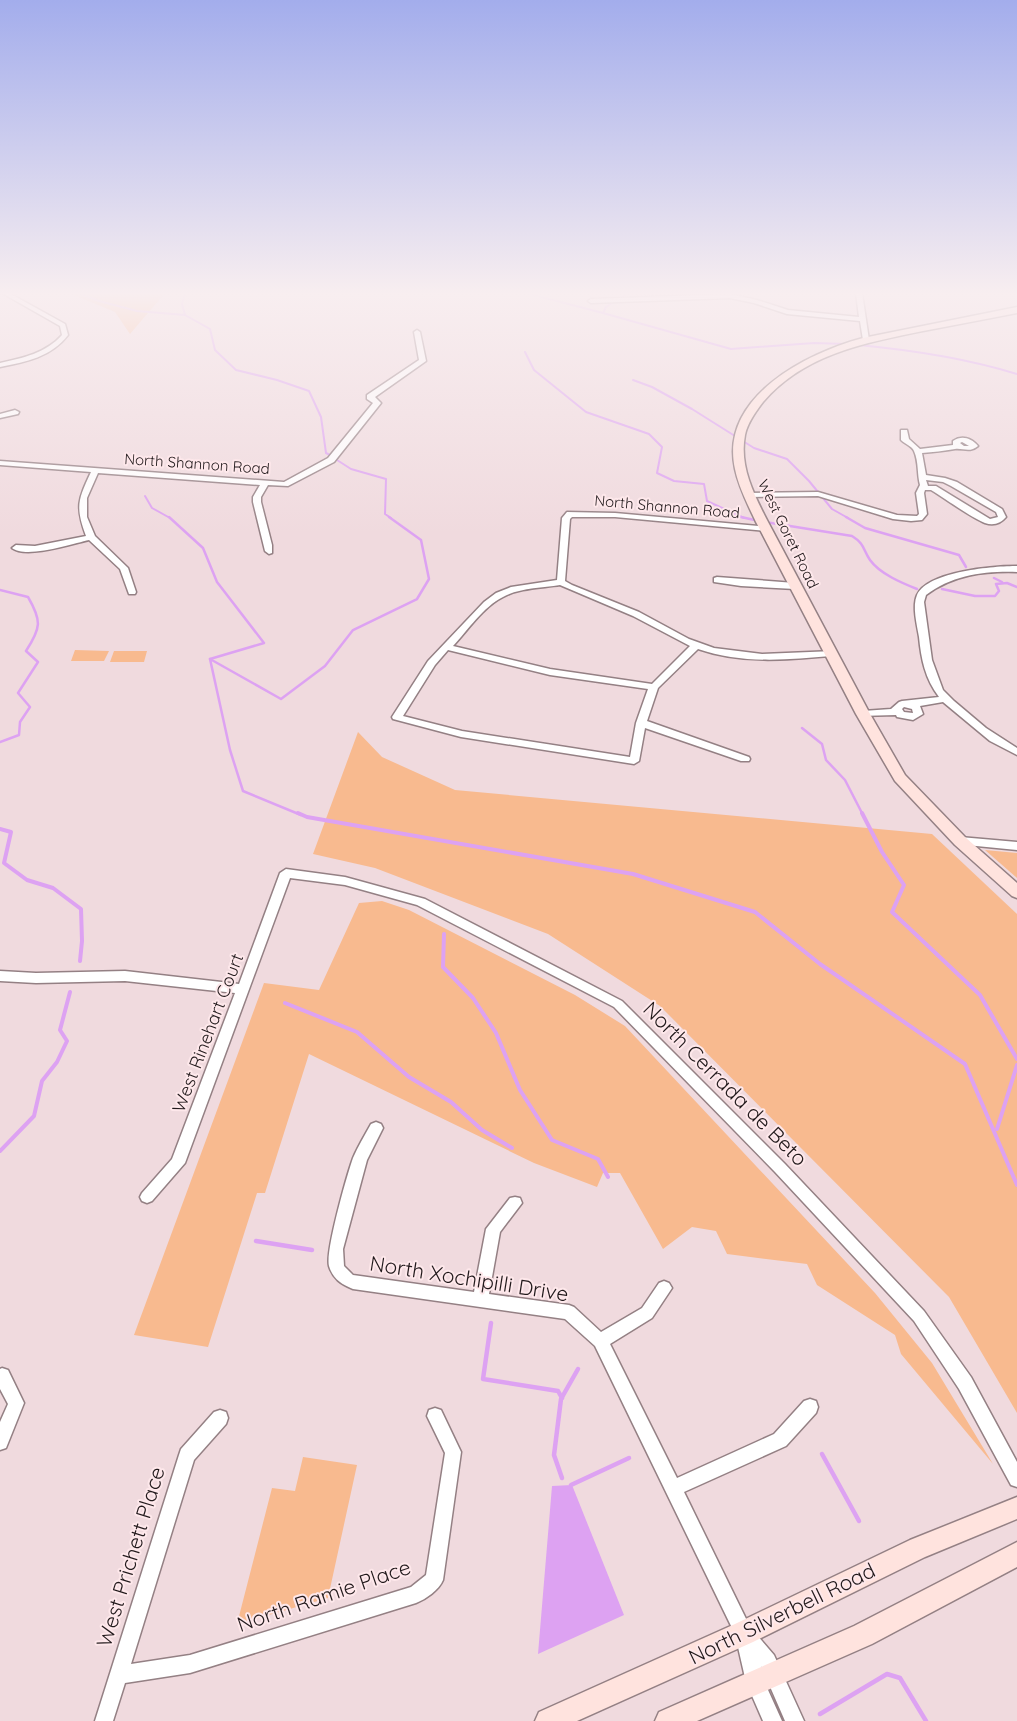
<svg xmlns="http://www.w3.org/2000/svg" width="1017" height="1721" font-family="Quicksand,sans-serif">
<rect width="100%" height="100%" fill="#f0dade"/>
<g fill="#f8ba8f">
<path d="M 69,293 L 165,293 L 130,334 L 115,312 Z"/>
<path d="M 75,650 L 109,651 L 104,661 L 71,661 Z"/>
<path d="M 114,651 L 147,651 L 144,662 L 110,662 Z"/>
<path d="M 358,732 L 382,757 L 455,790 L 932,834 L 1017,914 L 1017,1413 L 949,1297 L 660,1006 L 548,934 L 375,868 L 313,854 Z"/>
<path d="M 985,850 L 1017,853 L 1017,878 Z"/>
<path d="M 382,901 L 409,910 L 575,995 L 625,1026 L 875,1293 L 932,1363 L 993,1464 L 901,1354 L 895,1335 L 817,1285 L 807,1264 L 727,1254 L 716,1231 L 692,1227 L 663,1249 L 620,1173 L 603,1173 L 597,1187 L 534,1163 L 309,1054 L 265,1193 L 257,1193 L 208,1347 L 134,1335 L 264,983 L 319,990 L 359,903 Z"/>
<path d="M 303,1457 L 357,1465 L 328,1598 L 237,1624 L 272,1488 L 295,1491 Z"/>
</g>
<path fill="#dda2f2" d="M 572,1485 L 624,1615 L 538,1654 L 552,1486 Z"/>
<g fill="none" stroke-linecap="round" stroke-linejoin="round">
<g stroke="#dda2f2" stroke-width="2">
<path d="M 79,293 L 99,301 L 137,311 L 185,315 L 210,329 L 215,350 L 236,370 L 277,380 L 309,391 L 321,417 L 326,453 L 330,455"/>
<path d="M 185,293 L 182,304 L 185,315"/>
<path d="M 526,293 L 603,313"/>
<path d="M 628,293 L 606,307 L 603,313 L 731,349 L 814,343 L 847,344"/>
<path d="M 858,345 C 912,350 965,358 1017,374"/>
<path d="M 525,352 L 534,370 L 586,412 L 649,434 L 662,447 L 657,473 L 674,481 L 704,484 L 707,501 L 744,518"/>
<path d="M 633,380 L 652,387 L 692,409 L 754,448 L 787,459 L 809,481 L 832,509 L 848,518"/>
<path d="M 337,460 L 351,469 L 386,479 L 385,514 L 391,518"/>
<path d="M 145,496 L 152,508 L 170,518"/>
</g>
<g stroke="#dda2f2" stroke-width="2.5">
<path d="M 169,517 L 203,548 L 217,582 L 264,643 L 210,659"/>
<path d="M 741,517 L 759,521"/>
<path d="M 846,517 L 865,528 L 959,555 L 966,567"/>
<path d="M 765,522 L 852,536 C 865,544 863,550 870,560 C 880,574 902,583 917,589"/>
<path d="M 994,578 L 1002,582"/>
<path d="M 942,589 L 975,596 L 995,596 L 999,591 L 996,584 L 1007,583 L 1017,587"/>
<path d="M 0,590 L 28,597 C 42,621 41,628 26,651 L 38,662 L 18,693 L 30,707 L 20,722 L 19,735 L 0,742"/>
<path d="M 802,728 L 822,744 L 826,760 L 845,780 L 863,815"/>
<path d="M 301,815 L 243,791 L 230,750 L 210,659 L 281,699 L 325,666 L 353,630 L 417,599 L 429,579 L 421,540 L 389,517"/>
</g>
<g stroke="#dda2f2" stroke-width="4">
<path d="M 298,813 L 307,817 L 633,874 L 755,912 L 820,964 L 965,1064 L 1017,1185"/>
<path d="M 862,813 L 882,852 L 904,885 L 892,912 L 980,995 L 1017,1059"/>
<path d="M 0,829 L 11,832 L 4,863 L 27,880 L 53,888 L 81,909 L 82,941 L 80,961"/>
<path d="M 444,934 L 443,967 L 473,998 L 496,1033 L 520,1090 L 552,1140 L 598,1159 L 608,1177"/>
<path d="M 285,1003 L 357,1032 L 409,1077 L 451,1102 L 482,1130 L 512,1148"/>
<path d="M 997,1129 L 1017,1065"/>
<path d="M 0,1151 L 34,1116 L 42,1081 L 57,1062 L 67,1041 L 60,1030 L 70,992"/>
</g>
<g stroke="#dda2f2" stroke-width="4.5">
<path d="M 256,1241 L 312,1250"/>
<path d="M 491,1323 L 483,1379 L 558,1391 L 562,1398"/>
<path d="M 822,1454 L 859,1521"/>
<path d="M 562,1478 L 554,1455 L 561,1399 L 578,1369"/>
<path d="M 571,1485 L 629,1458"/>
<path d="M 820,1714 L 887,1674 L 900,1678 L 926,1721"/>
</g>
<g stroke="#948084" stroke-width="3">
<g id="street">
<path d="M 2,293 L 9,293 L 65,324 L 68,335 C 51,357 26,362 0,367 L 0,363 C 23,358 46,353 62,335 L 60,326 Z"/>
<path d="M 856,293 L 862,293 L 869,340 L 866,342 L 863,340 L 860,321 L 787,314 L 754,303 L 730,298 L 591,303 L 588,301 L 591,299 L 730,294 L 757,300 L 788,310 L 859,317 Z"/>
<path d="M 417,330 L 420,332 L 426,361 L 375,397 L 381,403 L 334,462 L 288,486 L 268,485 L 261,497 L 261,502 L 272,545 L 272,553 L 269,554 L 265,551 L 253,502 L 253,497 L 260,485 L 98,473 L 87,498 L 87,517 L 95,536 L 128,568 L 136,592 L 135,594 L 129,594 L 120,569 L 89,540 C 72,544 26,559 12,548 L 16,545 L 35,546 L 86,536 C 75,506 78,500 91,472 L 0,465 L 0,461 L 284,482 L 328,458 L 373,403 L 367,399 L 367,395 L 419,360 L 414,332 Z"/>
<path d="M 15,410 L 19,412 L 18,414 L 0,418 L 0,414 Z"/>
<path d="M 901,430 L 907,430 L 909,439 L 920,449 L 953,445 L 953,441 C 962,435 971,438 978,446 C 970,453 963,448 955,449 C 944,451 933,452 922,453 L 926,475 L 945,478 L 957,482 L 1002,509 L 1006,517 C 1001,523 994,526 985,523 C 970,517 946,499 931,490 L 925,490 L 924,493 L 927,514 L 922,520 L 911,521 L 893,519 L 818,496 L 749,497 L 745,495 L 749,493 L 818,492 L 897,515 L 917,516 L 919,514 L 916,493 L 920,485 C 917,475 919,462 914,451 C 912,446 905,444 901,440 ZM 962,442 L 969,446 L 964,446 L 960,443 ZM 926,480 L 943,482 L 951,486 L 996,512 L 998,517 L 990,519 L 936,486 L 928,486 Z"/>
<path d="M 567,512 L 615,513 L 769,527 L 769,531 L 766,531 L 615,517 L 572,517 L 570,519 L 565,581 L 572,585 L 639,612 L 689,639 L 714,648 L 762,654 L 834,651 L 836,653 L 831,656 C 786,660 741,664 698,649 L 658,688 L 647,721 L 749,757 L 750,759 L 749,761 L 741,761 L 645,728 L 639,761 L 634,764 L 461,737 L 393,719 L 392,717 L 428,661 L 484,602 L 496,593 L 511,587 L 557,580 L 562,518 ZM 560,585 L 633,616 L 690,646 L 652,684 L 550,669 L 453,646 C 468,630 483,607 503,597 C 519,588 541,588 560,585 ZM 448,650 L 550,675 L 648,689 L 636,723 L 630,757 L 462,731 L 403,716 L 435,665 Z"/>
<path d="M 1017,566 L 1017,572 C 984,571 953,575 926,595 L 924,602 L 932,660 L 943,690 L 954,701 L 986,728 L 1017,748 L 1017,755 L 990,741 L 943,702 L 920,706 L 923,714 L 913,720 L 897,717 L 896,715 L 859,716 L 858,714 L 863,711 L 891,709 L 899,702 L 902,701 L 939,697 C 925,679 921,658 919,637 C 917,625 912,606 917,595 C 928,571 995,566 1017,566 ZM 904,707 L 912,709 L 913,713 L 904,712 L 902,709 Z"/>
<path d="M 717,577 L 795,583 L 799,586 L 795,589 L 741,586 L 714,582 L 714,578 Z"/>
<path d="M 960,837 L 1017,842 L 1017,850 L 956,844 L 954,841 Z"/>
<path d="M 286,869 L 345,877 L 425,899 L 622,1001 L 785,1164 L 924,1311 L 971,1377 L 1017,1462 L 1017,1487 L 1011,1485 L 959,1389 L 914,1321 L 775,1172 L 614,1007 L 417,905 L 345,885 L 290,878 L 185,1163 L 152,1201 L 147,1203 L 142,1201 L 140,1197 L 142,1193 L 172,1159 L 235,993 L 125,981 L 36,983 L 0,981 L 0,971 L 36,973 L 125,971 L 239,984 L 280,873 Z"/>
<path d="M 376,1122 L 381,1124 L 383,1128 L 367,1160 L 343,1249 L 344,1266 L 353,1275 L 474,1292 L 486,1229 L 510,1198 L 515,1197 L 520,1198 L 522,1203 L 500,1232 L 489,1294 L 569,1305 L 574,1307 L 601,1332 L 642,1308 L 659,1283 L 664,1281 L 669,1283 L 672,1288 L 652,1318 L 610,1344 L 677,1478 L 774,1434 L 804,1401 L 810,1399 L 816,1401 L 818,1407 L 816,1413 L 786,1446 L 684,1492 L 750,1627 L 774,1655 L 804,1721 L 785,1721 L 761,1666 L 764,1681 L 782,1721 L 763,1721 L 746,1682 L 735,1634 L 595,1346 L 565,1319 L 353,1289 C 341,1284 333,1279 329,1266 C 325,1252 347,1175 353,1158 C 358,1146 365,1135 371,1124 Z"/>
<path d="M 2,1368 L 8,1370 L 24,1403 L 6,1448 L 0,1450 L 0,1422 L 8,1404 L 0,1389 L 0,1369 Z"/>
<path d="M 435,1408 L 441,1410 L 461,1452 L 443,1580 C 439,1590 426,1599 416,1603 L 190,1673 L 125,1683 L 113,1721 L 95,1721 L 179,1455 L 181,1449 L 214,1412 L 220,1410 L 226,1412 L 228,1418 L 226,1424 L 194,1460 L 131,1664 L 190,1655 L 411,1587 L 426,1575 L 445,1453 L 427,1416 L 429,1410 Z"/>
</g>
</g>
<g stroke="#948084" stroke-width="3">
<g id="secondary">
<path d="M 1017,307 L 1017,313 C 986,319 955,325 923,331 C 865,343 804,354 763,402 C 756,411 747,424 745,435 C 739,466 754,495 768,522 L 870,714 L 905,775 L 965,837 L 1017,883 L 1017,898 L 1012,896 L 955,845 L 895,781 L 856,714 L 756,522 C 748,505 739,488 735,469 C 719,397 807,353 863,338 Z"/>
<path d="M 1017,1497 L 1017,1519 L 925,1557 L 753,1642 L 577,1721 L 535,1721 L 539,1712 L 735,1624 L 910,1540 Z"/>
<path d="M 1017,1542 L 1017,1567 L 872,1644 L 697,1721 L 655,1721 L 659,1712 L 854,1626 Z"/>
</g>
</g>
<use href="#street" fill="#fff" fill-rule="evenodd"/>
<use href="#secondary" fill="#ffe3de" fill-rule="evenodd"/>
</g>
<linearGradient id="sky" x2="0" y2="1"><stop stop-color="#a3adec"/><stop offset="0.55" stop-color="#f8eef0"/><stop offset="1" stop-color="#f8eef0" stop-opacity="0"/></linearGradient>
<rect width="1017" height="534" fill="url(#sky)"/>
<g text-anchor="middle" stroke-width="4" stroke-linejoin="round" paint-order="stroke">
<g font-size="15" fill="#21191b" stroke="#fee8eb">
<text transform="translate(197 464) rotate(4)" y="5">North Shannon Road</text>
<text transform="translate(667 507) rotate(5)" y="5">North Shannon Road</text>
<text transform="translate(788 534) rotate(64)" y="5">West Goret Road</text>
</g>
<g font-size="18" fill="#21191b" stroke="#fee8eb">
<text transform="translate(208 1033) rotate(-69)" y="6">West Rinehart Court</text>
</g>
<g font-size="21" fill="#21191b" stroke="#fee8eb">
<text transform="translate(725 1084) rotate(45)" y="7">North Cerrada de Beto</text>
<text transform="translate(469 1279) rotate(9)" y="7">North Xochipilli Drive</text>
<text transform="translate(131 1557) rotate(-73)" y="7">West Prichett Place</text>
<text transform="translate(324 1596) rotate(-19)" y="7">North Ramie Place</text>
<text transform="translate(782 1614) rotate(-26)" y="7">North Silverbell Road</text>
</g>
</g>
</svg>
